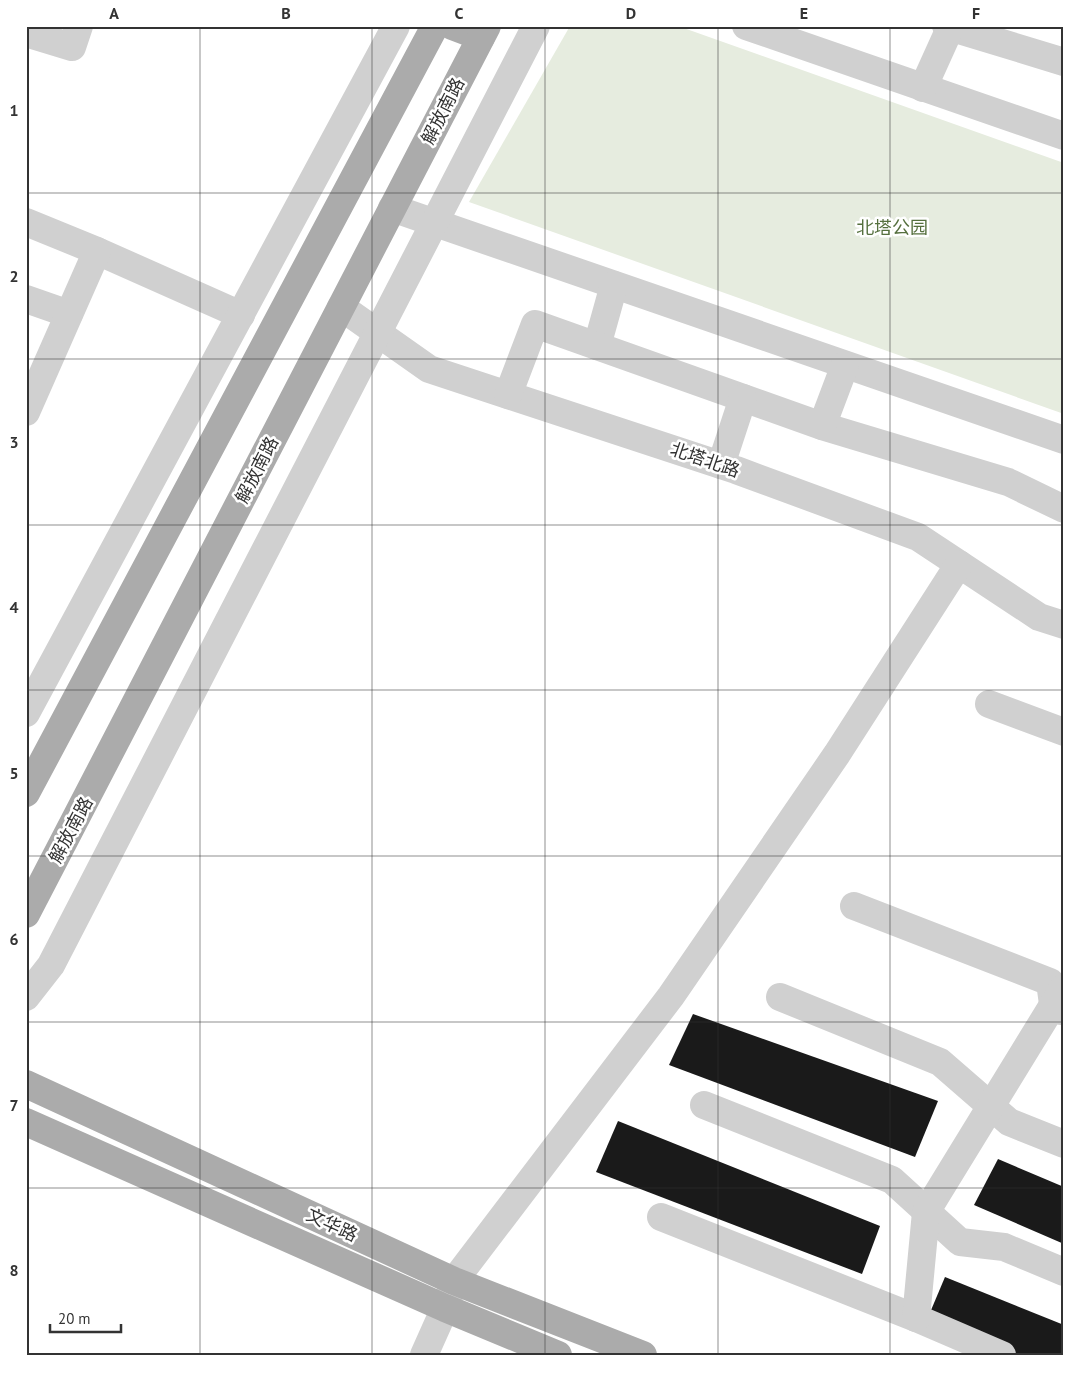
<svg xmlns="http://www.w3.org/2000/svg" width="1090" height="1381" font-family="'PT Sans','Noto Sans SC',sans-serif">
<rect width="100%" height="100%" fill="#fff"/>
<path fill="#e6ecdf" d="M 570,26 L 678,26 L 1064,163 L 1064,414 L 469,202 Z"/>
<g fill="#1a1a1a">
<path d="M 693,1014 L 938,1101 L 915,1157 L 669,1065 Z"/>
<path d="M 618,1121 L 880,1226 L 862,1274 L 596,1172 Z"/>
<path d="M 998,1159 L 1064,1187 L 1064,1244 L 974,1205 Z"/>
<path d="M 945,1277 L 1064,1325 L 1064,1355 L 1007,1355 L 926,1322 Z"/>
</g>
<g fill="none" stroke-linecap="round" stroke-linejoin="round">
<g stroke="#d0d0d0" stroke-width="28">
<path d="M 746,26 L 1064,136"/>
<path d="M 946,26 L 1064,62"/>
<path d="M 26,33 L 72,47 L 79,26"/>
<path d="M 923,88 L 951,26"/>
<path d="M 392,208 L 1064,440"/>
<path d="M 26,222 L 97,251 L 241,315"/>
<path d="M 26,299 L 69,314"/>
<path d="M 341,307 L 429,369 L 736,470 L 918,537 L 1039,617 L 1064,625"/>
<path d="M 597,346 L 614,285"/>
<path d="M 508,395 L 535,324 L 822,426 L 1008,482 L 1064,509"/>
<path d="M 26,412 L 97,251"/>
<path d="M 822,426 L 845,365"/>
<path d="M 721,465 L 743,398"/>
<path d="M 989,704 L 1064,732"/>
<path d="M 26,713 L 396,26"/>
<path d="M 854,906 L 1050,982 L 1053,1004 L 1061,1011"/>
<path d="M 26,997 L 51,965 L 536,26"/>
<path d="M 780,997 L 940,1062 L 1009,1122 L 1064,1144"/>
<path d="M 704,1105 L 892,1180 L 960,1242 L 1004,1247 L 1064,1272"/>
<path d="M 661,1217 L 916,1318 L 1002,1355"/>
<path d="M 916,1318 L 926,1212 L 1064,987"/>
<path d="M 424,1355 L 445,1308 L 454,1281 L 671,996 L 837,754 L 959,564"/>
</g>
<g stroke="#ababab" stroke-width="28">
<path d="M 452,26 L 481,37"/>
<path d="M 26,793 L 435,26"/>
<path d="M 26,914 L 487,26"/>
<path d="M 26,1084 L 454,1281 L 643,1355"/>
<path d="M 26,1122 L 445,1308 L 558,1355"/>
</g>
</g>
<path fill="none" stroke="#333" stroke-width="1" stroke-opacity="0.55" d="M 200,26 L 200,1355M 372,26 L 372,1355M 545,26 L 545,1355M 718,26 L 718,1355M 890,26 L 890,1355M 26,193 L 1064,193M 26,359 L 1064,359M 26,525 L 1064,525M 26,690 L 1064,690M 26,856 L 1064,856M 26,1022 L 1064,1022M 26,1188 L 1064,1188"/>
<g text-anchor="middle" stroke-width="5" stroke-linejoin="round" paint-order="stroke">
<g font-size="18" fill="#333" stroke="#fff">
<text transform="translate(443 111) rotate(-63)" y="6">解放南路</text>
<text transform="translate(705 460) rotate(19)" y="6">北塔北路</text>
<text transform="translate(257 470) rotate(-63)" y="6">解放南路</text>
<text transform="translate(71 830) rotate(-62)" y="6">解放南路</text>
<text transform="translate(332 1225) rotate(25)" y="6">文华路</text>
</g>
<g font-size="18" fill="#56703f" stroke="#fff">
<text x="892" y="234">北塔公园</text>
</g>
</g>
<rect width="1090" height="1381" fill="none" stroke="#ffffff" stroke-width="55"/>
<path d="M50 1324v8h71v-8" fill="none" stroke="#333333" stroke-width="2.5"/>
<text x="58" y="1324" font-size="15" fill="#333333" stroke="#ffffff" stroke-width="4" paint-order="stroke">20 m</text>
<rect x="28" y="28" width="1034" height="1326" fill="none" stroke="#333" stroke-width="2"/>
<g font-size="16" text-anchor="middle" font-weight="bold" fill="#333">
<text x="114" y="19">A</text>
<text x="286" y="19">B</text>
<text x="459" y="19">C</text>
<text x="631" y="19">D</text>
<text x="804" y="19">E</text>
<text x="976" y="19">F</text>
<text x="14" y="116">1</text>
<text x="14" y="282">2</text>
<text x="14" y="448">3</text>
<text x="14" y="613">4</text>
<text x="14" y="779">5</text>
<text x="14" y="945">6</text>
<text x="14" y="1111">7</text>
<text x="14" y="1276">8</text>
</g>
</svg>
